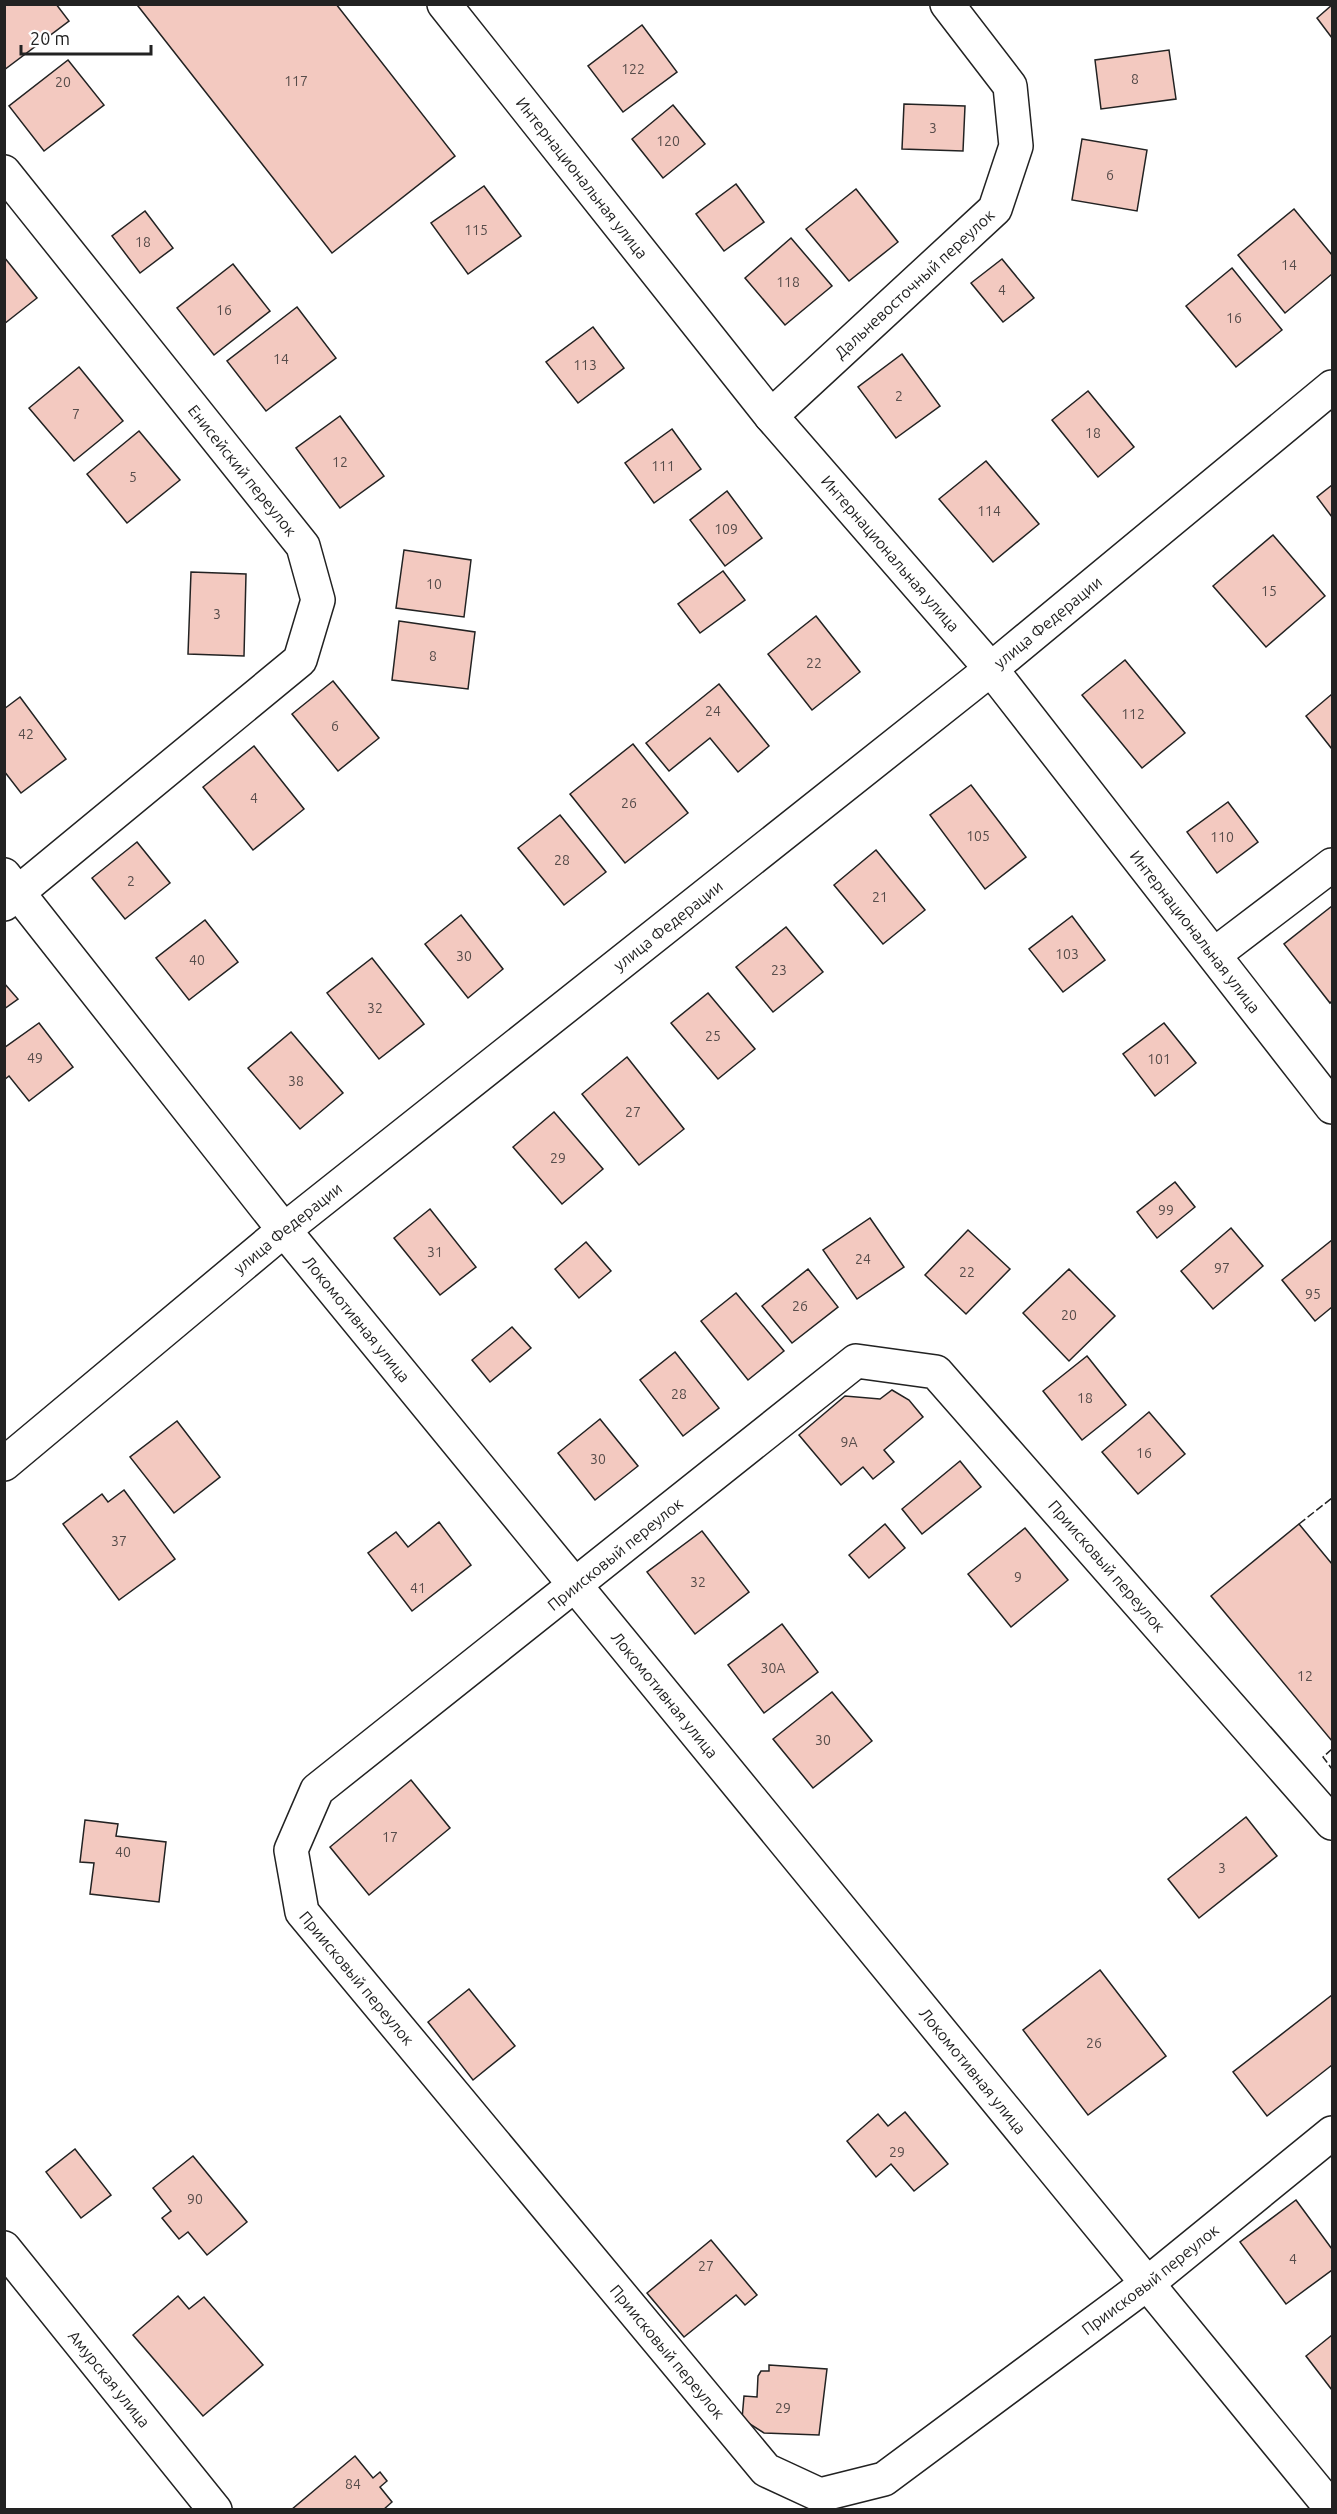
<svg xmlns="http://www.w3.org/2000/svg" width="1337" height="2514" font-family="Ubuntu,sans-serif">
<rect width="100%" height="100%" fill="#fff"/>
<g fill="#f3c9c0" stroke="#222" stroke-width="1.5">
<path d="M 4,4 L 56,4 L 69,21 L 4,70 Z"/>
<path d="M 140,4 L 336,4 L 455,156 L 332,253 L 138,6 Z"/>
<path d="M 1332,5 L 1332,38 L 1317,18 Z"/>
<path d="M 642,25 L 677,72 L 623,112 L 588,66 Z"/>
<path d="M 1169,50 L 1176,99 L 1101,109 L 1095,60 Z"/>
<path d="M 68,60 L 104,105 L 44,151 L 9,106 Z"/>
<path d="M 904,104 L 965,106 L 963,151 L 902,149 Z"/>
<path d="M 673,105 L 705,144 L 663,178 L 632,139 Z"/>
<path d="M 1082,139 L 1147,150 L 1137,211 L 1072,200 Z"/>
<path d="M 736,184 L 764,222 L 724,251 L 696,214 Z"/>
<path d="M 484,186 L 521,236 L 468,274 L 431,223 Z"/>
<path d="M 856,189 L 898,242 L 849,281 L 806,229 Z"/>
<path d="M 1294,209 L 1332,255 L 1332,274 L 1285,313 L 1238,255 Z"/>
<path d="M 145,211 L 173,248 L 140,273 L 112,236 Z"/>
<path d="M 791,238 L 832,286 L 785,325 L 745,278 Z"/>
<path d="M 4,257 L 37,298 L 4,324 Z"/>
<path d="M 1002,259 L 1034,298 L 1003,322 L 971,283 Z"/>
<path d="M 233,264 L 270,311 L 214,355 L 177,308 Z"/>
<path d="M 1232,268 L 1282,330 L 1236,367 L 1186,306 Z"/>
<path d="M 297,307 L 336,358 L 266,411 L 227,361 Z"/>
<path d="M 593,327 L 624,368 L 578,403 L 546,362 Z"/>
<path d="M 902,354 L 940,406 L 896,438 L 858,387 Z"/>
<path d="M 79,367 L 123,421 L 74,461 L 29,408 Z"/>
<path d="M 1088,391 L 1134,447 L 1098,477 L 1052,420 Z"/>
<path d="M 340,416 L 384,476 L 340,508 L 296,448 Z"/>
<path d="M 672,429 L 701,469 L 654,503 L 625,463 Z"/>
<path d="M 139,431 L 180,480 L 127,523 L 87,474 Z"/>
<path d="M 986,461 L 1039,524 L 993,562 L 939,499 Z"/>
<path d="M 1332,485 L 1332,517 L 1317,497 Z"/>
<path d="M 727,491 L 762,538 L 725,566 L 690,520 Z"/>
<path d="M 1273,535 L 1325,596 L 1266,647 L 1213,586 Z"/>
<path d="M 404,550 L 471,560 L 464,617 L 396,608 Z"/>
<path d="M 723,571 L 745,600 L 700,633 L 678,604 Z"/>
<path d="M 191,572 L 246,574 L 244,656 L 188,654 Z"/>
<path d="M 816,616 L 860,672 L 812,710 L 768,654 Z"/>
<path d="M 399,621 L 475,632 L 468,689 L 392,680 Z"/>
<path d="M 1125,660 L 1185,733 L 1142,768 L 1082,695 Z"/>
<path d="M 333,681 L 379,738 L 338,771 L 292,714 Z"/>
<path d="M 719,684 L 769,746 L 738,772 L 710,738 L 669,771 L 646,743 Z"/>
<path d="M 1332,694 L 1332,749 L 1306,716 Z"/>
<path d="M 20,697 L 66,759 L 21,793 L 4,771 L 4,709 Z"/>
<path d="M 633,744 L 688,813 L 625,863 L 570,794 Z"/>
<path d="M 254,746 L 304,809 L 253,850 L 203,787 Z"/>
<path d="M 971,785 L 1026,857 L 985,889 L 930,815 Z"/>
<path d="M 1228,802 L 1258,842 L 1217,873 L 1187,832 Z"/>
<path d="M 560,815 L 606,872 L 564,905 L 518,848 Z"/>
<path d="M 137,842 L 170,883 L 125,919 L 92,878 Z"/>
<path d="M 876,850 L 925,910 L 883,944 L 834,885 Z"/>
<path d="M 1332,906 L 1332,1001 L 1330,1003 L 1284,944 Z"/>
<path d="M 461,915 L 503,969 L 468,998 L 425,944 Z"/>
<path d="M 1072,916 L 1105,960 L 1063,992 L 1029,949 Z"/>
<path d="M 205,920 L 238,962 L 189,1000 L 156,958 Z"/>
<path d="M 786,927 L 823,972 L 773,1012 L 736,967 Z"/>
<path d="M 372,958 L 424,1024 L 379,1059 L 327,993 Z"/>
<path d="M 4,983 L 18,999 L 4,1009 Z"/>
<path d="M 708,993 L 755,1049 L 718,1079 L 671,1023 Z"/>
<path d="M 39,1023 L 73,1067 L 29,1101 L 9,1076 L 4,1080 L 4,1048 Z"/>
<path d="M 1164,1023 L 1196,1063 L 1155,1096 L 1123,1054 Z"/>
<path d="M 291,1032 L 343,1093 L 300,1129 L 248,1068 Z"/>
<path d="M 627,1057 L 684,1129 L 639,1165 L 582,1094 Z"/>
<path d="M 554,1112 L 603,1169 L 562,1204 L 513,1147 Z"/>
<path d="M 1175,1182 L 1195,1207 L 1157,1238 L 1137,1212 Z"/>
<path d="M 430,1209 L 476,1267 L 440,1295 L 394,1238 Z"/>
<path d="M 870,1218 L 904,1267 L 857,1299 L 823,1250 Z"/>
<path d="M 1231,1228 L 1263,1266 L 1213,1309 L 1181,1271 Z"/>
<path d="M 968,1230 L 1010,1269 L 966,1314 L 925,1275 Z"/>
<path d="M 1332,1240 L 1332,1307 L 1315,1321 L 1282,1280 Z"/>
<path d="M 586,1242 L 611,1271 L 579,1298 L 555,1269 Z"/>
<path d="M 808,1269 L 838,1307 L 792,1343 L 762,1306 Z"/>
<path d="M 1069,1269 L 1115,1316 L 1069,1361 L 1023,1313 Z"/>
<path d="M 736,1293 L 784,1351 L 748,1380 L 701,1321 Z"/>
<path d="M 512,1327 L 531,1348 L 490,1382 L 472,1360 Z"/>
<path d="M 675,1352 L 719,1408 L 683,1436 L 640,1380 Z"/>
<path d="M 1087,1356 L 1126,1405 L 1082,1440 L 1043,1391 Z"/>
<path d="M 892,1390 L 909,1400 L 923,1417 L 884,1450 L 894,1462 L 873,1479 L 863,1467 L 841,1485 L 799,1435 L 845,1396 L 880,1399 Z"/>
<path d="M 1149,1412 L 1185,1454 L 1138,1494 L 1102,1452 Z"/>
<path d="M 600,1419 L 638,1466 L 595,1500 L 558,1453 Z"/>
<path d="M 177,1421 L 220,1477 L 174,1513 L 130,1457 Z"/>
<path d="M 960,1461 L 981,1487 L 922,1534 L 902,1509 Z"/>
<path d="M 124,1490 L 175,1559 L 119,1600 L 63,1524 L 102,1494 L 108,1502 Z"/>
<path d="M 439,1522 L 471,1565 L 412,1611 L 368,1553 L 396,1532 L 408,1547 Z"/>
<path d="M 885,1524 L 905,1548 L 869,1578 L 849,1555 Z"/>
<path d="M 1299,1524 L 1332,1564 L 1332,1741 L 1211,1596 Z"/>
<path d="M 1025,1528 L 1068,1580 L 1011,1627 L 968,1574 Z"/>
<path d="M 702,1531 L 749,1592 L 695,1634 L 647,1572 Z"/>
<path d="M 782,1624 L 818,1672 L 764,1713 L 728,1665 Z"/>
<path d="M 832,1692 L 872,1741 L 813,1788 L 773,1739 Z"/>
<path d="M 411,1780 L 450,1828 L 369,1895 L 330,1847 Z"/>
<path d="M 1246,1817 L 1277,1856 L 1199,1918 L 1168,1879 Z"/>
<path d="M 85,1820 L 118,1824 L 116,1836 L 166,1842 L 159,1902 L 90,1894 L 94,1863 L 80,1862 Z"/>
<path d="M 1100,1970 L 1166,2056 L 1088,2115 L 1023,2030 Z"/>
<path d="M 469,1989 L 515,2046 L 473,2080 L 428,2022 Z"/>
<path d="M 1332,1995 L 1332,2065 L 1267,2116 L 1233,2072 Z"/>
<path d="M 905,2112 L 948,2164 L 914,2191 L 891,2164 L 876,2177 L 847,2141 L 878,2114 L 888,2126 Z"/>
<path d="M 75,2149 L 111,2195 L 81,2218 L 46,2172 Z"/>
<path d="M 193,2156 L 247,2222 L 207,2255 L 188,2232 L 179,2239 L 162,2218 L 171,2211 L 153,2188 Z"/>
<path d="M 1296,2200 L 1332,2249 L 1332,2270 L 1286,2304 L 1240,2242 Z"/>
<path d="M 711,2240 L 757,2295 L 745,2305 L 736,2295 L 684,2337 L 647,2293 Z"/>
<path d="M 178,2296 L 189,2309 L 204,2297 L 263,2365 L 203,2416 L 133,2335 Z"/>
<path d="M 1332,2335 L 1332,2390 L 1306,2356 Z"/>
<path d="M 769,2365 L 827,2369 L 819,2435 L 764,2433 L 742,2419 L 744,2396 L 757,2397 L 758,2376 L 761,2371 L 769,2371 Z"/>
<path d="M 355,2456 L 373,2478 L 380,2472 L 387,2481 L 380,2487 L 392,2502 L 383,2510 L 291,2510 Z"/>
</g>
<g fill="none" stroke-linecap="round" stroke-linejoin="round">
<g stroke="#222" stroke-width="36">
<g id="minor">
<path id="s1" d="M 444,4 L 771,416 L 991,669 L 1332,1107"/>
<path id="s2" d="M 4,172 L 303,546 L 318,600 L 300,660 L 4,904"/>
<path id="s3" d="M 771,416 L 995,209 L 1016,146 L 1010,86 L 947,4"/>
<path id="s4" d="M 4,875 L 284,1230 L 1332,2509"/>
<path d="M 1215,954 L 1332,865"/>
<path id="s5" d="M 4,1464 L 284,1230 L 991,669 L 1332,387"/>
<path id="s6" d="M 1332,1823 L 936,1372 L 856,1361 L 317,1790 L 291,1850 L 302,1912 L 766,2470 L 820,2495 L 884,2479 L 1148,2283 L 1332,2133"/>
<path id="s7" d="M 4,2248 L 215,2510"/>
</g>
</g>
<use href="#minor" stroke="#fff" stroke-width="33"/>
<g stroke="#222" stroke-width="1.5" stroke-dasharray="8 3" stroke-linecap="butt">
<path d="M 1299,1524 L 1332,1498"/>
<path d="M 1332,1749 L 1323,1757 L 1332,1769"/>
</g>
</g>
<g text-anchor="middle" stroke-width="4.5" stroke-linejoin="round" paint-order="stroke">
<g font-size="14" fill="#564c4a">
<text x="633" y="74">122</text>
<text x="1135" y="84">8</text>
<text x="296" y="86">117</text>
<text x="63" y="87">20</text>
<text x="933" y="133">3</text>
<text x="668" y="146">120</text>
<text x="1110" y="180">6</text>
<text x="476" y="235">115</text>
<text x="143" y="247">18</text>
<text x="1289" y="270">14</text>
<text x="788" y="287">118</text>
<text x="1002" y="295">4</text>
<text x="224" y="315">16</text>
<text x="1234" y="323">16</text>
<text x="281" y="364">14</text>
<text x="585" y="370">113</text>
<text x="899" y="401">2</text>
<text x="76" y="419">7</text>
<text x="1093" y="438">18</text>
<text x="340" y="467">12</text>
<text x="663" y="471">111</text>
<text x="133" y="482">5</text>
<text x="989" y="516">114</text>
<text x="726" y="534">109</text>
<text x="434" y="589">10</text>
<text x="1269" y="596">15</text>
<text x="217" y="619">3</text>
<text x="433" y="661">8</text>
<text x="814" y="668">22</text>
<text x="713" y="716">24</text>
<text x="1133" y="719">112</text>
<text x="335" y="731">6</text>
<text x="26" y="739">42</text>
<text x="254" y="803">4</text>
<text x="629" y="808">26</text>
<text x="978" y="841">105</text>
<text x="1222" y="842">110</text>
<text x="562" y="865">28</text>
<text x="131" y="886">2</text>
<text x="880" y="902">21</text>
<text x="1067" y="959">103</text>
<text x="464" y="961">30</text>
<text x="197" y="965">40</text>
<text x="779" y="975">23</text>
<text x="375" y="1013">32</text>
<text x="713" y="1041">25</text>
<text x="35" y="1063">49</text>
<text x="1159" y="1064">101</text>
<text x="296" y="1086">38</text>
<text x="633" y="1117">27</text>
<text x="558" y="1163">29</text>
<text x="1166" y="1215">99</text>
<text x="435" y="1257">31</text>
<text x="863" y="1264">24</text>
<text x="1222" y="1273">97</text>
<text x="967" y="1277">22</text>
<text x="1313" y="1299">95</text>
<text x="800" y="1311">26</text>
<text x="1069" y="1320">20</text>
<text x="679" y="1399">28</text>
<text x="1085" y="1403">18</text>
<text x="849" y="1447">9А</text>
<text x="1144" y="1458">16</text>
<text x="598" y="1464">30</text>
<text x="119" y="1546">37</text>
<text x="1018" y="1582">9</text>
<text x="698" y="1587">32</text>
<text x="418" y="1593">41</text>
<text x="773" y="1673">30А</text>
<text x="1305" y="1681">12</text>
<text x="823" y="1745">30</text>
<text x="390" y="1842">17</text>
<text x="123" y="1857">40</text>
<text x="1222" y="1873">3</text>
<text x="1094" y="2048">26</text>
<text x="897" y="2157">29</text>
<text x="195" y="2204">90</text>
<text x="1293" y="2264">4</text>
<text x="706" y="2271">27</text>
<text x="783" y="2413">29</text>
<text x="353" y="2489">84</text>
</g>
<g font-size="16" fill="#222" stroke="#fff">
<text dy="6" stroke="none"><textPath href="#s1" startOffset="222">Интернациональная улица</textPath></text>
<text dy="6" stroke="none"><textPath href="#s3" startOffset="195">Дальневосточный переулок</textPath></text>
<text dy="6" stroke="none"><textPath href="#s2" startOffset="382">Енисейский переулок</textPath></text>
<text dy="6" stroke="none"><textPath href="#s1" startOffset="708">Интернациональная улица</textPath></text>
<text dy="6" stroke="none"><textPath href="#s5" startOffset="1341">улица Федерации</textPath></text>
<text dy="6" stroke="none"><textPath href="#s5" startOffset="855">улица Федерации</textPath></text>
<text dy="6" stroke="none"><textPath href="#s1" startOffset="1194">Интернациональная улица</textPath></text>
<text dy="6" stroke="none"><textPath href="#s5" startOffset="369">улица Федерации</textPath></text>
<text dy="6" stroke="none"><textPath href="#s4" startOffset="567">Локомотивная улица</textPath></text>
<text transform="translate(615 1554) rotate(-39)" y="6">Приисковый переулок</text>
<text transform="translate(1107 1566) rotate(49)" y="6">Приисковый переулок</text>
<text dy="6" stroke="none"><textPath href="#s4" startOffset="1053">Локомотивная улица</textPath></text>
<text dy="6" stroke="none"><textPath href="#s6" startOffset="1584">Приисковый переулок</textPath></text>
<text dy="6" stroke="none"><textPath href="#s4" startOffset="1539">Локомотивная улица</textPath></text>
<text dy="6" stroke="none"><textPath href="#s6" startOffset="2682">Приисковый переулок</textPath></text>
<text dy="6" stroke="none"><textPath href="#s6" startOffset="2070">Приисковый переулок</textPath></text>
<text dy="6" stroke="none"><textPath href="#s7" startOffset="168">Амурская улица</textPath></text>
</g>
</g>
<rect width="1337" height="2514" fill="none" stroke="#222222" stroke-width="12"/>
<path d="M21 45v9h130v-9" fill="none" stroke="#222222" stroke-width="3"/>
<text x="30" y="45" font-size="18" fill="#222222" stroke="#ffffff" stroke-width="4.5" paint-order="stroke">20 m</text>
</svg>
